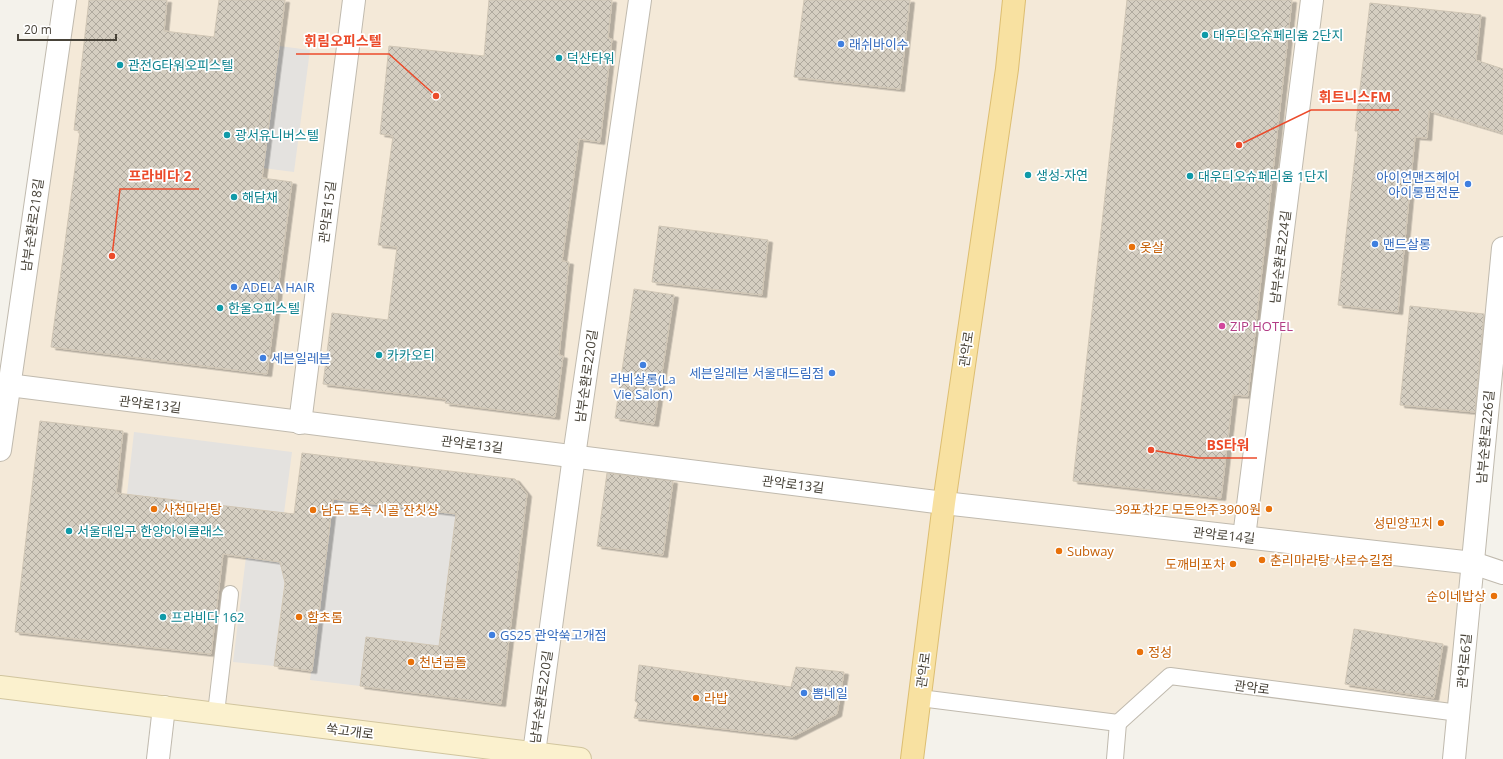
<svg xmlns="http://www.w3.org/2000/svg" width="1503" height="759" font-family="'Open Sans','Noto Sans KR',sans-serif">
<defs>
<pattern id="building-cross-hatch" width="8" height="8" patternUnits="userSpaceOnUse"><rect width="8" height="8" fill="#d5cec1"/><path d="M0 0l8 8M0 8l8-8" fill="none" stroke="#afa99e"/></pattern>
<filter id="shadow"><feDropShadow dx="4.5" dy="2.5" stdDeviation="0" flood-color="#0004"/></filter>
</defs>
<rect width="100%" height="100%" fill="#f4f2eb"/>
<path fill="#f4e9d8" d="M 65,0 L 1503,0 L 1503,248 L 1459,713 L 1170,676 L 1118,723 L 920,698 L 912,759 L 580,759 L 0,687 L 0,450 Z"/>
<g fill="#e4e2df">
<path d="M 279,46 L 310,50 L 294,172 L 263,168 Z"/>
<path d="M 134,432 L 292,452 L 284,513 L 127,494 Z"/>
<path d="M 339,457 L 358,460 L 353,501 L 456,514 L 444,604 L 465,606 L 463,627 L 441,624 L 439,646 L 366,637 L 360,686 L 310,680 Z"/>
<path d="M 246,557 L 287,563 L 274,666 L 233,662 Z"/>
</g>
<g fill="url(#building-cross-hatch)" stroke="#d0c6b5" filter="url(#shadow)">
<path d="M 89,0 L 167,0 L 164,31 L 214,37 L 219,0 L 285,0 L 262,178 L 292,182 L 267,374 L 51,347 L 80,131 L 74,130 Z"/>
<path d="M 489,0 L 612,0 L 608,38 L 612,39 L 600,142 L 579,139 L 562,261 L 569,262 L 559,355 L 563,356 L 555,417 L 445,403 L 446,399 L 323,384 L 332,313 L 388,320 L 397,247 L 378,245 L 393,136 L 380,134 L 389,46 L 484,56 Z"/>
<path d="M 804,0 L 910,0 L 900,89 L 794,77 Z"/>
<path d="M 1127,0 L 1292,0 L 1248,396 L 1233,395 L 1221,498 L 1073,481 Z"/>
<path d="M 1370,3 L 1481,15 L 1476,60 L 1503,69 L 1503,133 L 1429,111 L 1427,138 L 1415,137 L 1398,312 L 1338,305 L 1358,131 L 1355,131 Z"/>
<path d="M 659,226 L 768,240 L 762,295 L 652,282 Z"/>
<path d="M 634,289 L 674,295 L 654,424 L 615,418 Z"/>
<path d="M 1410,306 L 1484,314 L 1475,412 L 1400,405 Z"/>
<path d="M 40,421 L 123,431 L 116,493 L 294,514 L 302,453 L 515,479 L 527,494 L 501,704 L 360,686 L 366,637 L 439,646 L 456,514 L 333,499 L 312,671 L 274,666 L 285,583 L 280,562 L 223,554 L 211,654 L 15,632 Z"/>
<path d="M 607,473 L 673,481 L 663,555 L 597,546 Z"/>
<path d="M 1354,629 L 1443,644 L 1434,698 L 1345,684 Z"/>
<path d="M 639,665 L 791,687 L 796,667 L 844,672 L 837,714 L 792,737 L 634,718 L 638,703 L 635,701 Z"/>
</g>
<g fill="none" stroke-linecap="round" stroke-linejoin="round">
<g stroke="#c0baae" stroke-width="18">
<g id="lane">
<path d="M 920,698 L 1118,723 L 1170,676 L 1459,713"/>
<path d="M 216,713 L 230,594"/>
<path d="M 1115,759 L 1118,723"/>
</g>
</g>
<g stroke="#c0baae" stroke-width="24">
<g id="street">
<path d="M 0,384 L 944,503 L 1473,563 L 1503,573"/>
<path d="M 300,423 L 354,0"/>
<path d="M 0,450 L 65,0"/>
<path d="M 1244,537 L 1312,0"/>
<path d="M 534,753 L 574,456 L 640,0"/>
<path d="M 158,759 L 164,707"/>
<path d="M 1454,759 L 1503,248"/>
</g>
</g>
<g stroke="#d1c59e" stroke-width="24">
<path id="secondary" d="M 0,687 L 580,759"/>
</g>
<g stroke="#ddbe71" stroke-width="24">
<path id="primary" d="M 912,759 L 944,503 L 1007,69 L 1014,0"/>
</g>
<use href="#lane" stroke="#fff" stroke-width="16"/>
<use href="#street" stroke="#fff" stroke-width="22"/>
<use href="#secondary" stroke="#fbf1ce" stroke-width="22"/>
<use href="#primary" stroke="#f8e1a1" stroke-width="22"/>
</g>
<g fill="#0f9aa8" stroke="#fff" stroke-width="1.5">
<circle cx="1205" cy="35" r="4"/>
<circle cx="559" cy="58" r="4"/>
<circle cx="120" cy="65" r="4"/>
<circle cx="227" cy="135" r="4"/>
<circle cx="1028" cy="175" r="4"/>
<circle cx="1190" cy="176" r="4"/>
<circle cx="234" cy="197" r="4"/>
<circle cx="220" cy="308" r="4"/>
<circle cx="379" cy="355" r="4"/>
<circle cx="69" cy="531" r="4"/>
<circle cx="163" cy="617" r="4"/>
</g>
<g fill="#3f7fe0" stroke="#fff" stroke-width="1.5">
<circle cx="841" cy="44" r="4"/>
<circle cx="1468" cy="184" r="4"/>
<circle cx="1375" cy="244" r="4"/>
<circle cx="234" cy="287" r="4"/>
<circle cx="263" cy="358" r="4"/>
<circle cx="643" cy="365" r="4"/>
<circle cx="832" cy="373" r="4"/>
<circle cx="492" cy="635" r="4"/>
<circle cx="804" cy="693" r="4"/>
</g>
<g fill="#e8710a" stroke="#fff" stroke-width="1.5">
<circle cx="1132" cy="247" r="4"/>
<circle cx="154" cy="509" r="4"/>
<circle cx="1269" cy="509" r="4"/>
<circle cx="313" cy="510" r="4"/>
<circle cx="1441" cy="523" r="4"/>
<circle cx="1059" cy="551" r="4"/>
<circle cx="1262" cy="560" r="4"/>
<circle cx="1233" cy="564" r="4"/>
<circle cx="1494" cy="596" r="4"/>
<circle cx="299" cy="617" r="4"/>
<circle cx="1140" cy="652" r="4"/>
<circle cx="411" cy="662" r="4"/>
<circle cx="696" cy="698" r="4"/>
</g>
<circle fill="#d1479c" stroke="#fff" stroke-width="1.5" cx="1222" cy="326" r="4"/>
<g text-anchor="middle" stroke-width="3.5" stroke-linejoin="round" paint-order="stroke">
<g font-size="13" fill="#0d838f" stroke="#fff" text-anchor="start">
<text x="1213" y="40">대우디오슈페리움 2단지</text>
<text x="567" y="63">덕산타워</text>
<text x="128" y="70">관전G타워오피스텔</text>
<text x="235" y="140">광서유니버스텔</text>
<text x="1036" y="180">생성-자연</text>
<text x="1198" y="181">대우디오슈페리움 1단지</text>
<text x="242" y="202">해담채</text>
<text x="228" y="313">한울오피스텔</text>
<text x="387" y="360">카카오티</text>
<text x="77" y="536">서울대입구 한양아이클래스</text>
<text x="171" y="622">프라비다 162</text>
</g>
<g font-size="13" fill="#366cbe" stroke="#fff" text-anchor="start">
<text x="849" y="49">래쉬바이수</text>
<text x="1460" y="182" text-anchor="end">아이언맨즈헤어<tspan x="1460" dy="15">아이롱펌전문</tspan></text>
<text x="1383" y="249">맨드살롱</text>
<text x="242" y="292">ADELA HAIR</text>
<text x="271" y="363">세븐일레븐</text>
<text x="824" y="378" text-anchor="end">세븐일레븐 서울대드림점</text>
<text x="643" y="384" text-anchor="middle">라비살롱(La<tspan x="643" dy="15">Vie Salon)</tspan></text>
<text x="500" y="640">GS25 관악쑥고개점</text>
<text x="812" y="698">뽐네일</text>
</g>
<g font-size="13" fill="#484339" stroke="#fff">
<text transform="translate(327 212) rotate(-83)" y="5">관악로15길</text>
<text transform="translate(32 225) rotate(-82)" y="5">남부순환로218길</text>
<text transform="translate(1280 257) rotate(-83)" y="5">남부순환로224길</text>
<text transform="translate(966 349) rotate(-82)" y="5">관악로</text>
<text transform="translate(586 376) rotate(-82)" y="5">남부순환로220길</text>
<text transform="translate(150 404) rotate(7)" y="5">관악로13길</text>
<text transform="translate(1485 437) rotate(-85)" y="5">남부순환로226길</text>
<text transform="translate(472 444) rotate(7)" y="5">관악로13길</text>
<text transform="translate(793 484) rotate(7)" y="5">관악로13길</text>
<text transform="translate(1224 535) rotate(6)" y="5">관악로14길</text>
<text transform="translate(1464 661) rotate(-85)" y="5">관악로6길</text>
<text transform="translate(923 670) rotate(-83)" y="5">관악로</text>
<text transform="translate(1252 687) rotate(7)" y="5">관악로</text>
<text transform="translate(541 697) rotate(-82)" y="5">남부순환로220길</text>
<text transform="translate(350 731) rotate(7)" y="5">쑥고개로</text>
</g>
<g font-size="13" fill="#c56008" stroke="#fff" text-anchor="start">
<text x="1140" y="252">옷살</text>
<text x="162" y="514">사천마라탕</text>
<text x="1261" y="514" text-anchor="end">39포차2F 모든안주3900원</text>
<text x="321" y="515">남도 토속 시골 잔칫상</text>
<text x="1433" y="528" text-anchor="end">성민양꼬치</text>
<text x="1067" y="556">Subway</text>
<text x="1270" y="565">춘리마라탕 샤로수길점</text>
<text x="1225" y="569" text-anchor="end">도깨비포차</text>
<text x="1486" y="601" text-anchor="end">순이네밥상</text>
<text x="307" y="622">함초롬</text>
<text x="1148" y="657">정성</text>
<text x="419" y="667">천년곱돌</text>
<text x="704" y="703">라밥</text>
</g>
<g font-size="13" fill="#b23c85" stroke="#fff" text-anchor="start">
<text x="1230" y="331">ZIP HOTEL</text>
</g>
</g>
<path fill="none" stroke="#ec4b2b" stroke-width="1.5" d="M436 96L389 54H296M1239 145L1311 110H1399M112 256L120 189H199M1151 450L1198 458H1257"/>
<g fill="#ec4b2b" stroke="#fff" stroke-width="1.5">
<circle cx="436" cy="96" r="4"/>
<circle cx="1239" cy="145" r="4"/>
<circle cx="112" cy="256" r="4"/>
<circle cx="1151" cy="450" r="4"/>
</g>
<g font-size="14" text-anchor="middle" font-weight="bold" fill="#ec4b2b" stroke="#fff" stroke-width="3.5" stroke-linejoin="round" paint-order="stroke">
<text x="343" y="46">휘림오피스텔</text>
<text x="1355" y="102">휘트니스FM</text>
<text x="160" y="181">프라비다 2</text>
<text x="1228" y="450">BS타워</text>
</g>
<path d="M18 34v6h98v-6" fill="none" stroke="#484339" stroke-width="2"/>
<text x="24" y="34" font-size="12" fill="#484339" stroke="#ffffff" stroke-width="3" paint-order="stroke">20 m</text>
</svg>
